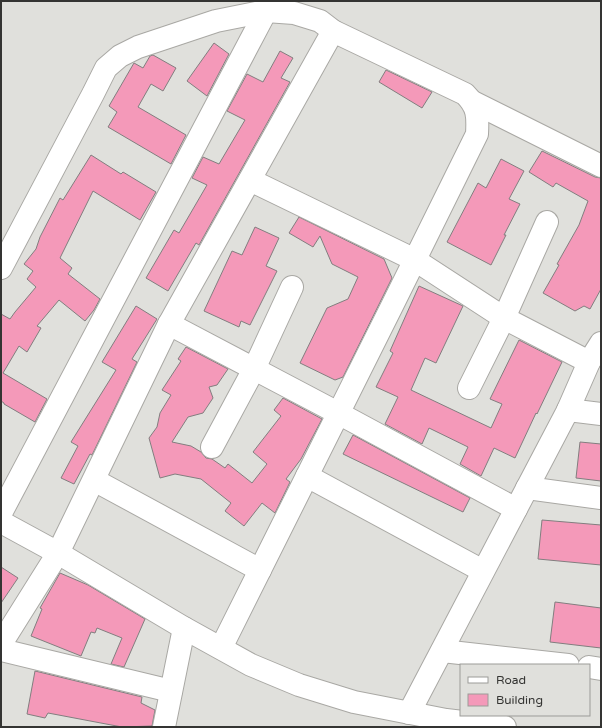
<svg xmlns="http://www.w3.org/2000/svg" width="602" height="728" font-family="'Varela Round',sans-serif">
<rect width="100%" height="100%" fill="#e0e0dc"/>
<g fill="#f499b9" stroke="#827e7f">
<path d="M 214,43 L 229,54 L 207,96 L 187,81 Z"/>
<path d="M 280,51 L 293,58 L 281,78 L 290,82 L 199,245 L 196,243 L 168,291 L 146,278 L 174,230 L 179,233 L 207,185 L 192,178 L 203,157 L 219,164 L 245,120 L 227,111 L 247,74 L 263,82 Z"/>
<path d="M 153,55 L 176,68 L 163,91 L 151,84 L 138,107 L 186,135 L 171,164 L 108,127 L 117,112 L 109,106 L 134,63 L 143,68 L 150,56 Z"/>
<path d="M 386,70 L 432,92 L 422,108 L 379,82 Z"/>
<path d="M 542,151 L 595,177 L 601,178 L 601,289 L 590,309 L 584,306 L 575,311 L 543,293 L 559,265 L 557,264 L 579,225 L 588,201 L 556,183 L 553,187 L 529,172 Z"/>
<path d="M 91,155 L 121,174 L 123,172 L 156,192 L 140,220 L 93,191 L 60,258 L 72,268 L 68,274 L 100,299 L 94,310 L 85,321 L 59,300 L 37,326 L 41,328 L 27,352 L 19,346 L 3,373 L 47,399 L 35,422 L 4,404 L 4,403 L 1,401 L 1,314 L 10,319 L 15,312 L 36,287 L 27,279 L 33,271 L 24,264 L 36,249 L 40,237 L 60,198 L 63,200 Z"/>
<path d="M 501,159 L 524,171 L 509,199 L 520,204 L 504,235 L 506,235 L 491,265 L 447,242 L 478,183 L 486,188 Z"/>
<path d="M 299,217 L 384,259 L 392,278 L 343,377 L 335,380 L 300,363 L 327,308 L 348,299 L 358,277 L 332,264 L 320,236 L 313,247 L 289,233 Z"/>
<path d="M 255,227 L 279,238 L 266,266 L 277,271 L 250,325 L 241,321 L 239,327 L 204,311 L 232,251 L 242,255 Z"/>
<path d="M 419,286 L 463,306 L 436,363 L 425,358 L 411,390 L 491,428 L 502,404 L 490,399 L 519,340 L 562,362 L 537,414 L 536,413 L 515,458 L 494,448 L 481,476 L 460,464 L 468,447 L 429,428 L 422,444 L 385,424 L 398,397 L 376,387 L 393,353 L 390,351 Z"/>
<path d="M 136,306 L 157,319 L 132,359 L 137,362 L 92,455 L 90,454 L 74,484 L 61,478 L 78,446 L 71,442 L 116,370 L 102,362 Z"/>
<path d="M 186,347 L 228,369 L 217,385 L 209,387 L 213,398 L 203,413 L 188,417 L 172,442 L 191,446 L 201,452 L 206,458 L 212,459 L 225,468 L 228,464 L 252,483 L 267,464 L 253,452 L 281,416 L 274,410 L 283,398 L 322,419 L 301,459 L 286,479 L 290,482 L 275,513 L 262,503 L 244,526 L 225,511 L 231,503 L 201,479 L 175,474 L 160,478 L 149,438 L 157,427 L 160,413 L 171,395 L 162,390 L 181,361 L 178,359 Z"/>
<path d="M 353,435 L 470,498 L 463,512 L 343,454 Z"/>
<path d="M 580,442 L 601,444 L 601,481 L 576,478 Z"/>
<path d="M 542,520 L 601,525 L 601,565 L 538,559 Z"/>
<path d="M 1,567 L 18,578 L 1,603 Z"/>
<path d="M 60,573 L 88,585 L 145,619 L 124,667 L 111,664 L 122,638 L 97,628 L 95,633 L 91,632 L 81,656 L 31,636 L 42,609 L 40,608 Z"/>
<path d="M 555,602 L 601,608 L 601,648 L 550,642 Z"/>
<path d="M 35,671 L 142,697 L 141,703 L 155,710 L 152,726 L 122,727 L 48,713 L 45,718 L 27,714 Z"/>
</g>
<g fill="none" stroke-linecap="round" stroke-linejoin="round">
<g stroke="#a9a8a4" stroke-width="24">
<g id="minor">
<path d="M 473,102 L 601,166"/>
<path d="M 250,180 L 415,260 L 504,318 L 589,362"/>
<path d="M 1,268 L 93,94 L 106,68 L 120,56 L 138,47 L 216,21 L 266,11 L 294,13 L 320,21 L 333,31 L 465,94 C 478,107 478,116 477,134 C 393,306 306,477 221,648"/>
<path d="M 169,324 L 338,413 L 516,509"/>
<path d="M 469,388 L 504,318 L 547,222"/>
<path d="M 568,410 L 601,414"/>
<path d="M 212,447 L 254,369 L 292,287"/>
<path d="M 307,476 L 483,571"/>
<path d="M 94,480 L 260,570"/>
<path d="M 527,488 L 601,498"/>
<path d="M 1,513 L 266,11"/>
<path d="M 1,644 L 58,553 L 169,324 L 333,31"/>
<path d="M 1,650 L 171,691"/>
<path d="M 442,651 L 568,665"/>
<path d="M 589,667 L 601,669"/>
<path d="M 409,713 L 568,410 L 589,362 L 601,343"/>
<path d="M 164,727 L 184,628"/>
</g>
</g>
<g stroke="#a9a8a4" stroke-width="24">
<path id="major" d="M 1,522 L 58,553 L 184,628 L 251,665 L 299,685 L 354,702 L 446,720 L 505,727"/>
</g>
<use href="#minor" stroke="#fff" stroke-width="22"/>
<use href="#major" stroke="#fff" stroke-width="22"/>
</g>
<rect width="602" height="728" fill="none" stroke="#343432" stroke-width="4"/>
<rect x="460" y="664" width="130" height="52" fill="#e0e0dc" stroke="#9b9b98"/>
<rect x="468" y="677" width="20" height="6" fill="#ffffff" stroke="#9b9b98"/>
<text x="496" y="684" font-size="12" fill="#343432">Road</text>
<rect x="468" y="694" width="20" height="12" fill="#f499b9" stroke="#9b9b98"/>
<text x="496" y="704" font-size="12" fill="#343432">Building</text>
</svg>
